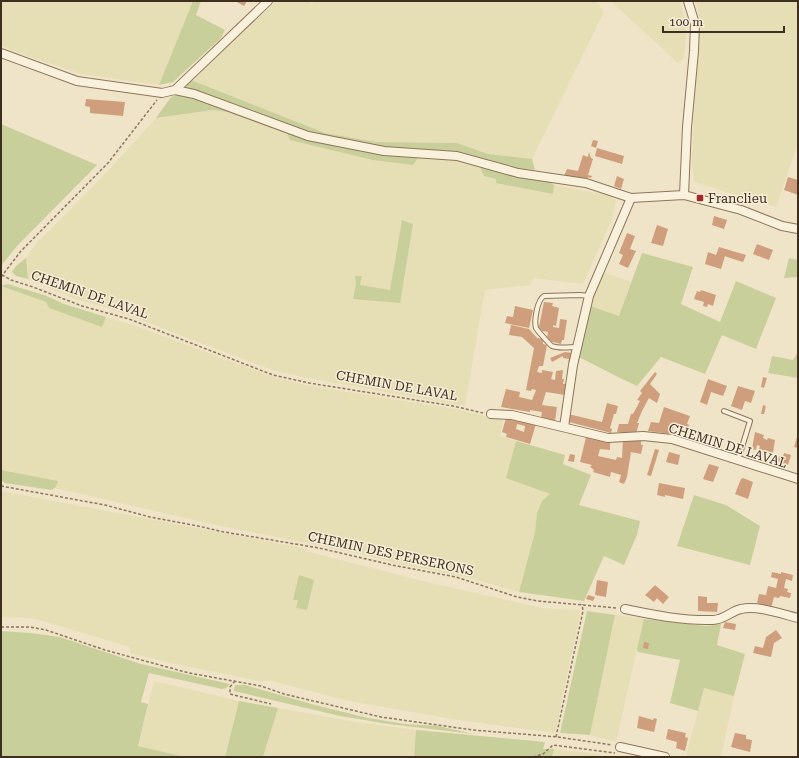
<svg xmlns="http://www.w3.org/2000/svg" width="799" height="758" font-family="'Roboto Serif',serif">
<rect width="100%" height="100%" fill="#f0e4c8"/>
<g fill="#e6deb5" fill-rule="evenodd">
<path d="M 1,1 L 193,1 L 159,85 L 81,74 L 13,51 L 1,45 Z"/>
<path d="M 276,1 L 308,1 L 312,4 L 315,1 L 596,1 L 604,12 L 532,159 L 488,154 L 457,143 L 376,142 L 325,133 L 191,80 Z"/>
<path d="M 611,1 L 680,1 L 684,16 L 686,36 L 684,58 L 678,63 Z"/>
<path d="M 696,1 L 798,1 L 798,143 L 776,207 L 694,182 L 692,162 L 694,99 L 700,21 Z"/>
<path d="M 213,110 L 228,112 L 287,133 L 290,140 L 413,165 L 418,158 L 458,160 L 480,167 L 484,176 L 553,194 L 554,185 L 607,195 L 616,200 L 612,219 L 583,284 L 533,278 L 531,285 L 485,290 L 465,406 L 307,378 L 272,370 L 136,318 L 108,308 L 75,299 L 28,279 L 26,258 L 36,244 L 108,171 L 156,118 ZM 402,220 L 400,303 L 353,298 L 356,283 L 362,276 L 360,285 L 390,290 Z"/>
<path d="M 603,272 L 631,282 L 619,316 L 590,306 Z"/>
<path d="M 1,286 L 46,302 L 50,308 L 102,326 L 106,317 L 133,325 L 276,378 L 310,386 L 455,409 L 503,420 L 500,436 L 516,441 L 506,478 L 551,494 L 542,501 L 537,513 L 535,532 L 519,592 L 462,576 L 396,563 L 362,554 L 211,524 L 55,488 L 57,481 L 1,470 Z"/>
<path d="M 1,491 L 303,548 L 306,551 L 422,581 L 542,608 L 581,610 L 555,733 L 458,720 L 349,701 L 271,681 L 260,681 L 175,664 L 130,653 L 130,647 L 33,618 L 1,617 Z"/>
<path d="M 615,615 L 644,619 L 616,742 L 590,735 Z"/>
<path d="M 154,681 L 239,701 L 225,757 L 185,757 L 138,746 Z"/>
<path d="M 704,688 L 734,696 L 721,757 L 686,756 Z"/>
<path d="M 278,708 L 356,722 L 416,730 L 414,757 L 263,757 Z"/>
<path d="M 554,749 L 600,754 L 599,757 L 552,757 Z"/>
</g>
<g fill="#c9cf9b">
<path d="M 193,1 L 201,1 L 196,15 L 225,30 L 221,38 L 173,82 L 159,85 Z"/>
<path d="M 191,80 L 325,133 L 376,142 L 457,143 L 488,154 L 532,159 L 535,170 L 513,168 L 458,151 L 384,148 L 323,137 L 208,94 L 193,90 L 182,88 Z"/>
<path d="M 179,94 L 228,112 L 213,110 L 156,118 L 171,97 Z"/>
<path d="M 1,124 L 97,165 L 17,246 L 1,266 Z"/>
<path d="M 287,133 C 330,147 374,154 418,158 L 413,165 L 373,160 L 290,140 Z"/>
<path d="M 480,167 L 548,181 L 554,185 L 553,194 L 496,183 L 496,179 L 484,176 Z"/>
<path d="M 402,220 L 413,224 L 400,303 L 353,299 L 356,283 L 355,276 L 362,276 L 360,285 L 390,290 Z"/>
<path d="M 642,253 L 693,267 L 681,304 L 720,322 L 736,281 L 776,298 L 756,349 L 722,335 L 705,374 L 661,357 L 637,386 L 618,377 L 577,356 L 590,306 L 619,316 Z"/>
<path d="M 26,258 L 28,279 L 16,276 L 12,272 L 16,266 Z"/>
<path d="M 789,258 L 798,260 L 798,277 L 784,278 Z"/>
<path d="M 8,284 L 47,296 L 64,304 L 106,317 L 102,327 L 49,308 L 46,302 L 1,286 Z"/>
<path d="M 798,352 L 798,378 L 768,373 L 772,356 L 793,360 Z"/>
<path d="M 516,441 L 565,455 L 563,464 L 591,475 L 579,505 L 640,521 L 637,535 L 624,565 L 604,556 L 584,601 L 519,592 L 535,532 L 537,513 L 542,501 L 550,494 L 506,478 Z"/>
<path d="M 1,470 L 58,481 L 55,488 L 51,490 L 5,483 L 1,480 Z"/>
<path d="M 694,495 L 726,505 L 760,526 L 750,565 L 677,546 Z"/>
<path d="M 299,575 L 314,580 L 307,610 L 296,608 L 298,600 L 293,600 Z"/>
<path d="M 587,611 L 615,615 L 590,735 L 560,733 Z"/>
<path d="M 644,619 L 706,626 L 721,624 L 717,645 L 745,654 L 734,696 L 704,688 L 698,711 L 670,703 L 680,660 L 638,652 L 637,649 Z"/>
<path d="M 1,631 L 30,633 L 60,637 L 141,664 L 230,684 L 226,688 L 222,689 L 149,673 L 141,702 L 148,704 L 138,746 L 185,757 L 1,757 Z"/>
<path d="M 236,685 L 245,685 L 315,705 L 368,718 L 405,724 L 438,726 L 474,734 L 388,724 L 340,716 L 234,691 L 234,688 Z"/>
<path d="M 239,701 L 278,708 L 263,757 L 225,757 Z"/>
<path d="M 416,730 L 545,742 L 543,749 L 554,749 L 552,757 L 414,757 Z"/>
</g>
<g fill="#cf9f7d" fill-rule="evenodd">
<path d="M 235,1 L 247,1 L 244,6 Z"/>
<path d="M 86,99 L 125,102 L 123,116 L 90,113 L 90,107 L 85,106 Z"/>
<path d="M 593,140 L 598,141 L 596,148 L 591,146 Z"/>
<path d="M 597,148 L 624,156 L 622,164 L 595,156 Z"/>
<path d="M 589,152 L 591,158 L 593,159 L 588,175 L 592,176 L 591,178 L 588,177 L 587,180 L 564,176 L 567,169 L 578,171 L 583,155 L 588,157 Z"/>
<path d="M 617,176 L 624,179 L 621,189 L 614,186 Z"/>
<path d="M 788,177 L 798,180 L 798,195 L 784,190 Z"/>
<path d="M 714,216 L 727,220 L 724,229 L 712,225 Z"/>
<path d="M 657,225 L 668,229 L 663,246 L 651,243 Z"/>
<path d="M 627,233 L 635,236 L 630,249 L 636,251 L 628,268 L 619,264 L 623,255 L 619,253 Z"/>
<path d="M 757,244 L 773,250 L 769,260 L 753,254 Z"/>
<path d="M 719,247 L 746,255 L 743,262 L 727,257 L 727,254 L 727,257 L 725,256 L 721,269 L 705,264 L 708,252 L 716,255 Z"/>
<path d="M 701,290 L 716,295 L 713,306 L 708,304 L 707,307 L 703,306 L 704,302 L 694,299 L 697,291 L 700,292 Z"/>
<path d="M 544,302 L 553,303 L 552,306 L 559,308 L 556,326 L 553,325 L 553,327 L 559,328 L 560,319 L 567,320 L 564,340 L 562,340 L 561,344 L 549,341 L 547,338 L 548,332 L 542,331 L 539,327 Z"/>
<path d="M 515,306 L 533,310 L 529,328 L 505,323 L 507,316 L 513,317 Z"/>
<path d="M 511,325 L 529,329 L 537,338 L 543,339 L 543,344 L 547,345 L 543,366 L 539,366 L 537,372 L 542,373 L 542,370 L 553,372 L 551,379 L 555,380 L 556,371 L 563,370 L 562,379 L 564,379 L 563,384 L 567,384 L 565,395 L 546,392 L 542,405 L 557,407 L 555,421 L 541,419 L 542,412 L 530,410 L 530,412 L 501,407 L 506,389 L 520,392 L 519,397 L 532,400 L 536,390 L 532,389 L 531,391 L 526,390 L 534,348 L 522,337 L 509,335 Z"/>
<path d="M 565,352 L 572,353 L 572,361 L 568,362 L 569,359 L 563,358 L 563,356 L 552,362 L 550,358 Z"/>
<path d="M 655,372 L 657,374 L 650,384 L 660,394 L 657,403 L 649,398 L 642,411 L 637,423 L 639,423 L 636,434 L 617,432 L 619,424 L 628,424 L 631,414 L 633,414 L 640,401 L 637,400 L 642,393 L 640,391 Z"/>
<path d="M 763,377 L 767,378 L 764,388 L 761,387 Z"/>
<path d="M 708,379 L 727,386 L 723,396 L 711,392 L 707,405 L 700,402 Z"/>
<path d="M 738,386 L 755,391 L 751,403 L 745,401 L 742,410 L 731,406 Z"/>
<path d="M 607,403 L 618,406 L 616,414 L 614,414 L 610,428 L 612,429 L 611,433 L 569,422 L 568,414 L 602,422 Z"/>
<path d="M 763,405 L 766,406 L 764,414 L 761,414 Z"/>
<path d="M 664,407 L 690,416 L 687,424 L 689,425 L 688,428 L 675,423 L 671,434 L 648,431 L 651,422 L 659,423 Z"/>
<path d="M 506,418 L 536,424 L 530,444 L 506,437 L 507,434 L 502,432 ZM 517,424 L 525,426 L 524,432 L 516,429 Z"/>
<path d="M 755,432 L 764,435 L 763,438 L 767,440 L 768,438 L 775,440 L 773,453 L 759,449 L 760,446 L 757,445 L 756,450 L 752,449 Z"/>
<path d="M 798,434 L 798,448 L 794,447 Z"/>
<path d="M 586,437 L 604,441 L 610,440 L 610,450 L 600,449 L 598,456 L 616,460 L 617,457 L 622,458 L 623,439 L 641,439 L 641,445 L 643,445 L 641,454 L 631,452 L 627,477 L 624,484 L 619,482 L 621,475 L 611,472 L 610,477 L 593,472 L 594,470 L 590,467 L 592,465 L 580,462 Z"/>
<path d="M 655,449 L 659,450 L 651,476 L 647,475 Z"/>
<path d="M 669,452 L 680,455 L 678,465 L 666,462 Z"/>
<path d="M 784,453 L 791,455 L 788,465 L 777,462 L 779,456 L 783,457 Z"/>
<path d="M 570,454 L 575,455 L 574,462 L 568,461 Z"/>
<path d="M 709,464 L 719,467 L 713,482 L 703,479 Z"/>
<path d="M 743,478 L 753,482 L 748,499 L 735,494 L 741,479 Z"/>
<path d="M 659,483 L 685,488 L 683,499 L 665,495 L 665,497 L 657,495 Z"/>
<path d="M 772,572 L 781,574 L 781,572 L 793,575 L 792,581 L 786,579 L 784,588 L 788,589 L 787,592 L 791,593 L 790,598 L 780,596 L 779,598 L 774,597 L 771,609 L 763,607 L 764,605 L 757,603 L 759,594 L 766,595 L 768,586 L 776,588 L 778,579 L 771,577 Z"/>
<path d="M 597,580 L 608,582 L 606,597 L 595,595 Z"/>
<path d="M 655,585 L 669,597 L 663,604 L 657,598 L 654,602 L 645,595 Z"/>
<path d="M 588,595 L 595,597 L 593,601 L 586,599 Z"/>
<path d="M 698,596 L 707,597 L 707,603 L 718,603 L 717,612 L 698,611 Z"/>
<path d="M 725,622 L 736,624 L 735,630 L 723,628 Z"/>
<path d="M 776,630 L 782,638 L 774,643 L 771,657 L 753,653 L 755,646 L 763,648 L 766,637 Z"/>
<path d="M 644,642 L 649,643 L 648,649 L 643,648 Z"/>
<path d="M 639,716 L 653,720 L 654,718 L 657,719 L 654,732 L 637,728 Z"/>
<path d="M 668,729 L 686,733 L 685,737 L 688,738 L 685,751 L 676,748 L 677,742 L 666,739 Z"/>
<path d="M 735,733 L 746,735 L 746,739 L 752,740 L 750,752 L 731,747 Z"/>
</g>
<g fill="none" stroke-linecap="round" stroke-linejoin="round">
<g stroke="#8d765c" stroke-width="6">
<g id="lane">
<path d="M 577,347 C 570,347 559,349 552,346 C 550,345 537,330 536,328 C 534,321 537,300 544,296 L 580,295 L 589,296"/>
<path d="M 724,411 L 750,421 L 738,460"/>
</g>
</g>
<g stroke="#8d765c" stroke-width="10">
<g id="street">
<path d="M 1,53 L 77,81 L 162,93 L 175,90 L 194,94 L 308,136 L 384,151 L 457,156 L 518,173 L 586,183 L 631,198 L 684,195 L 741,210 L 782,226 L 798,229"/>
<path d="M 175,90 L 268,1"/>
<path d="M 684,195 L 687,127 L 694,51 L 695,24 L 688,1"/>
<path d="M 491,414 L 512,415 L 608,438 L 643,436 L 672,439 L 798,479"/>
<path d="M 564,427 L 573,365 L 589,296 L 631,198"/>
<path d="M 625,609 C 654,615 683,621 713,620 C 724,620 731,611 741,609 C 757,605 782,614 798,618"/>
<path d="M 620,747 L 665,757"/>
</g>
</g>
<g stroke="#8d765c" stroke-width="1.5" stroke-dasharray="3 2" stroke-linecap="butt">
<path d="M 2,275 L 11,280 L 33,287 L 82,306 L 129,319 L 273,375 L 309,383 L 453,406 L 483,413"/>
<path d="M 1,277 L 21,251 L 108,163 L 157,100"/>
<path d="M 1,486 L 105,505 L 150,517 L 198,526 L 224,532 L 319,548 L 392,565 L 456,577 L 517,597 L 538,601 L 617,608"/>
<path d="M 1,627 L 30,627 L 46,630 L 105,650 L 189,673 L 261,686 L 284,694 L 381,717 L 473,730 L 558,737 L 612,745"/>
<path d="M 235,681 L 230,687 L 230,694 L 271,704"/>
<path d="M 556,737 L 583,611 L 582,604"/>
<path d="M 533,757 L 543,754 L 553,745 L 615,753"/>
</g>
<use href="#lane" stroke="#faf1dc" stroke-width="4"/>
<use href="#street" stroke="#faf1dc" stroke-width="8"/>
</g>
<rect fill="#9e2a2b" stroke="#f7eed8" stroke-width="1.5" x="696" y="194" width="8" height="8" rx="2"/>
<g text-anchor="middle" stroke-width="3" stroke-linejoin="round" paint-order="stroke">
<g font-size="13" fill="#3d2e20" stroke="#f7eed8" text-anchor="start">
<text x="708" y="203">Franclieu</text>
</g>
<g font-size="13" fill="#3d2e20" stroke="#f7eed8">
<text transform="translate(90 294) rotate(19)" y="5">CHEMIN DE LAVAL</text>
<text transform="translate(397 385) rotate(10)" y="5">CHEMIN DE LAVAL</text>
<text transform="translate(728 445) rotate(17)" y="5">CHEMIN DE LAVAL</text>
<text transform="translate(391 553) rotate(12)" y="5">CHEMIN DES PERSERONS</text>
</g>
</g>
<rect width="799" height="758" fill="none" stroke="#3d2e20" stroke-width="4"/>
<path d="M663 26v6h121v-6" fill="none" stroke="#3d2e20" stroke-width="2"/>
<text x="669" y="26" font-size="12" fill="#3d2e20" stroke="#f7eed8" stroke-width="3" paint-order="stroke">100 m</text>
</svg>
